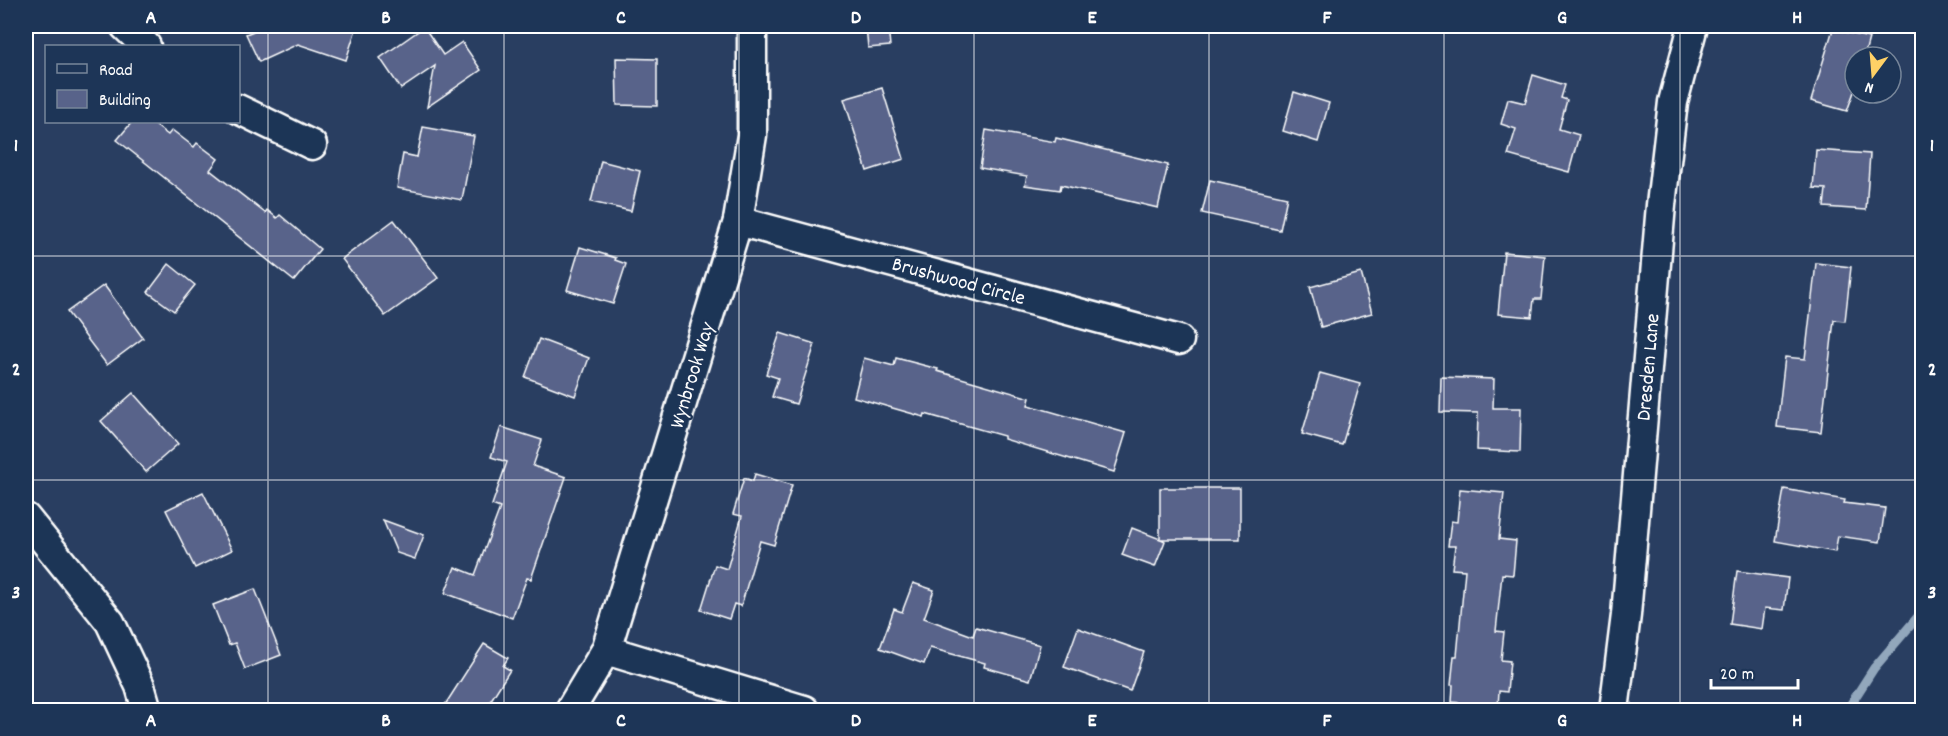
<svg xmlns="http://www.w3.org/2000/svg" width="1948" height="736" font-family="Dekko,sans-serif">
<rect width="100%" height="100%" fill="#293e61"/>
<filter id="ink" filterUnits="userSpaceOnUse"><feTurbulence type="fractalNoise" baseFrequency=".0167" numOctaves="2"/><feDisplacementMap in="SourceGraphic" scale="12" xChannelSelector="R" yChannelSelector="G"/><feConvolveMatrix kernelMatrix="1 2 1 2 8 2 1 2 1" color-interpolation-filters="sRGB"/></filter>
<g filter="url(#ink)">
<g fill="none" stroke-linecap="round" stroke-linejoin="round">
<path stroke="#92a7bc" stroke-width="9" d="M 1847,710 L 1874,668 L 1922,612"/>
</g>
<g fill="#58638a" stroke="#fff" stroke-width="1.5">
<path d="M 256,26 L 357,26 L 346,60 L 298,44 L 259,62 L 246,34 L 256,30 Z"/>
<path d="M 866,26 L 888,26 L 890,46 L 868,48 Z"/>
<path d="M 424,27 L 443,55 L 462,42 L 481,70 L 427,107 L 435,66 L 401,89 L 380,58 Z"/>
<path d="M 1833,29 L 1869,38 L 1864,57 L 1855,57 L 1855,89 L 1847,111 L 1811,101 Z"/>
<path d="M 616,58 L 657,59 L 657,106 L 617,105 Z"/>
<path d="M 1533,75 L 1565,85 L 1561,98 L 1567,100 L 1559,129 L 1579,135 L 1569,172 L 1508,155 L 1516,129 L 1501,124 L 1508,99 L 1525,103 Z"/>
<path d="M 882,88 L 904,159 L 867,171 L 844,99 Z"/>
<path d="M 1294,92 L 1329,103 L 1318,142 L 1283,131 Z"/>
<path d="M 132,122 L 151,122 L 168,135 L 172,130 L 194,147 L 197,143 L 218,159 L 210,170 L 265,213 L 267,210 L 277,218 L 280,215 L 320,249 L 294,281 L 117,140 Z"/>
<path d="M 423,127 L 474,136 L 462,200 L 397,188 L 403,154 L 417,157 Z"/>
<path d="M 986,130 L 1055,142 L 1056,138 L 1168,165 L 1158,208 L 1061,185 L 1060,190 L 1025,185 L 1027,176 L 980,168 Z"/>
<path d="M 1816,150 L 1870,154 L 1866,210 L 1824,207 L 1826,189 L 1813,188 Z"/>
<path d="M 601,161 L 640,171 L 631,211 L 591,202 Z"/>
<path d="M 1210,180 L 1287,197 L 1280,230 L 1202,213 Z"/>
<path d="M 394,220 L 438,278 L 385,316 L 342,259 Z"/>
<path d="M 580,247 L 616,258 L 615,260 L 626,264 L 613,304 L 567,290 Z"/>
<path d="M 1504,252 L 1545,256 L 1541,299 L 1534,299 L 1532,317 L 1498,314 Z"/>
<path d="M 1816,263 L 1851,267 L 1845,321 L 1834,320 L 1821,432 L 1777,427 L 1785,357 L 1805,359 Z"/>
<path d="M 169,264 L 195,285 L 174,311 L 148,292 Z"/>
<path d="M 1361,273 L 1372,313 L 1321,327 L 1310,287 Z"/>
<path d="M 104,285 L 143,338 L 107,365 L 67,312 Z"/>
<path d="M 780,333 L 815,344 L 796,404 L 772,397 L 778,378 L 766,374 Z"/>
<path d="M 539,339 L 589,358 L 575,396 L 525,377 Z"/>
<path d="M 864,358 L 894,366 L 896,358 L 938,369 L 937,371 L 1030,398 L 1028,405 L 1126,433 L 1114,472 L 1004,439 L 1004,436 L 925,414 L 924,417 L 854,397 Z"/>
<path d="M 1320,373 L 1360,384 L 1342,445 L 1302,434 Z"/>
<path d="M 1441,377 L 1494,379 L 1493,408 L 1521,408 L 1520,452 L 1477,450 L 1478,413 L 1440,412 Z"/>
<path d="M 133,393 L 178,444 L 146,472 L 101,421 Z"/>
<path d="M 501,427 L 542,440 L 533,466 L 566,477 L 531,579 L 527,578 L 512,618 L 445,593 L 455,567 L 475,575 L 500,508 L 492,505 L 507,462 L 491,457 Z"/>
<path d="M 755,474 L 792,485 L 774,545 L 760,541 L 741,606 L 734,604 L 729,619 L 701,610 L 715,565 L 727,569 L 742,516 L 733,514 L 744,478 L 753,481 Z"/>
<path d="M 1160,488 L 1240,488 L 1240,539 L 1161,539 L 1165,541 L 1155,567 L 1122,555 L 1132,528 L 1160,539 Z"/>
<path d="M 1460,489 L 1504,493 L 1499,539 L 1516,541 L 1513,575 L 1502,574 L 1496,631 L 1504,632 L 1501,660 L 1510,661 L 1507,692 L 1499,691 L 1498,707 L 1452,702 L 1453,685 L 1451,685 L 1454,656 L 1457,656 L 1465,570 L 1452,569 L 1455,546 L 1448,546 L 1451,521 L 1457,522 Z"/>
<path d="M 1784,489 L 1845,500 L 1844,503 L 1885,508 L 1880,542 L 1838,536 L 1835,552 L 1775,541 Z"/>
<path d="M 203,492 L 232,550 L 195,568 L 166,510 Z"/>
<path d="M 383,520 L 424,535 L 415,559 L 397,553 Z"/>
<path d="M 1737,571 L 1788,578 L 1784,610 L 1765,608 L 1762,629 L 1730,624 Z"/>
<path d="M 913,583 L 934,590 L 924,618 L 973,636 L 976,627 L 1040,645 L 1030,680 L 984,667 L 985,663 L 930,648 L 924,664 L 880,648 L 894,609 L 902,612 Z"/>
<path d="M 255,589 L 281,655 L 245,669 L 235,643 L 229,645 L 213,605 Z"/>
<path d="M 1078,628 L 1144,652 L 1130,691 L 1064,667 Z"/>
<path d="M 484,644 L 508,658 L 503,666 L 510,670 L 484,711 L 441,711 Z"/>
</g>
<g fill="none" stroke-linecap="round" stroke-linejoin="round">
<g stroke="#fff" stroke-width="33">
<g id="minor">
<path d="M 125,26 L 146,46"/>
<path d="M 238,109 L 312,145"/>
<path d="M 738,221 L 1179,340"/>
<path d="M 26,518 L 110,622 L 140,686 L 147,710"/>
<path d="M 606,650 L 804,710"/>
<path d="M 570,710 L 606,650 L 738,221 L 752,135 L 752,26"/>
<path d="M 1614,710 L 1626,615 L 1661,205 L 1673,102 L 1693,26"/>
</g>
</g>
<use href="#minor" stroke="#1d3557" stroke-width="28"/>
</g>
</g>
<path fill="none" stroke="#fff" stroke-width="1.5" stroke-opacity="0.55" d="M 268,26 L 268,710M 504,26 L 504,710M 739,26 L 739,710M 974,26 L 974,710M 1209,26 L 1209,710M 1444,26 L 1444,710M 1680,26 L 1680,710M 26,256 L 1922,256M 26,480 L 1922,480"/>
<g text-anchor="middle" stroke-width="5" stroke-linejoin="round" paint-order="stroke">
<g font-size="21" fill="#fff" stroke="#1d3557">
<text transform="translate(959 280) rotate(15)" y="7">Brushwood Circle</text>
<text transform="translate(1647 367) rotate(-85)" y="7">Dresden Lane</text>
<text transform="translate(691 375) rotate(-73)" y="7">Wynbrook Way</text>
</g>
</g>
<rect width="1948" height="736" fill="none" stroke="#1d3557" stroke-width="66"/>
<rect x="45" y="45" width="195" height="78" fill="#1d3557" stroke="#77869a" stroke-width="1.5"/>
<rect x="57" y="64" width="30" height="9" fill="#1d3557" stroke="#77869a" stroke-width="1.5"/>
<text x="99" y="75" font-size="18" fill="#ffffff">Road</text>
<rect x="57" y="90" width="30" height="18" fill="#58638a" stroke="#77869a" stroke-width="1.5"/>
<text x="99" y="105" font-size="18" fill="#ffffff">Building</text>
<g transform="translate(1873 75) rotate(196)"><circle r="28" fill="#1d3557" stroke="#77869a" stroke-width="1.5"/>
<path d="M0-4.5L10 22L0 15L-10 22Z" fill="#ffd166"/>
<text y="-9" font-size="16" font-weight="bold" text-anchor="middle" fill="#ffffff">N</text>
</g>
<path d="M1711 679v9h87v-9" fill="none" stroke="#ffffff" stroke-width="3"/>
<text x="1720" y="679" font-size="18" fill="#ffffff" stroke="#1d3557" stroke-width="4.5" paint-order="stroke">20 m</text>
<rect x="33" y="33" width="1882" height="670" fill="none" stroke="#fff" stroke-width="2"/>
<g font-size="20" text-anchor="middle" font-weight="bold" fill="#fff">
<text x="151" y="23">A</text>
<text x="386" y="23">B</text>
<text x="621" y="23">C</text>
<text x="856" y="23">D</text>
<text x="1092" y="23">E</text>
<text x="1327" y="23">F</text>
<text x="1562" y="23">G</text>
<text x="1797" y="23">H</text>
<text x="16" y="151">1</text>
<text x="1932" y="151">1</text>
<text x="16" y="375">2</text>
<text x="1932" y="375">2</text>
<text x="16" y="598">3</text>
<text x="1932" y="598">3</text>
<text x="151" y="726">A</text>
<text x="386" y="726">B</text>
<text x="621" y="726">C</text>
<text x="856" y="726">D</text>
<text x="1092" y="726">E</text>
<text x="1327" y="726">F</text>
<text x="1562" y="726">G</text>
<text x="1797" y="726">H</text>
</g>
</svg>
